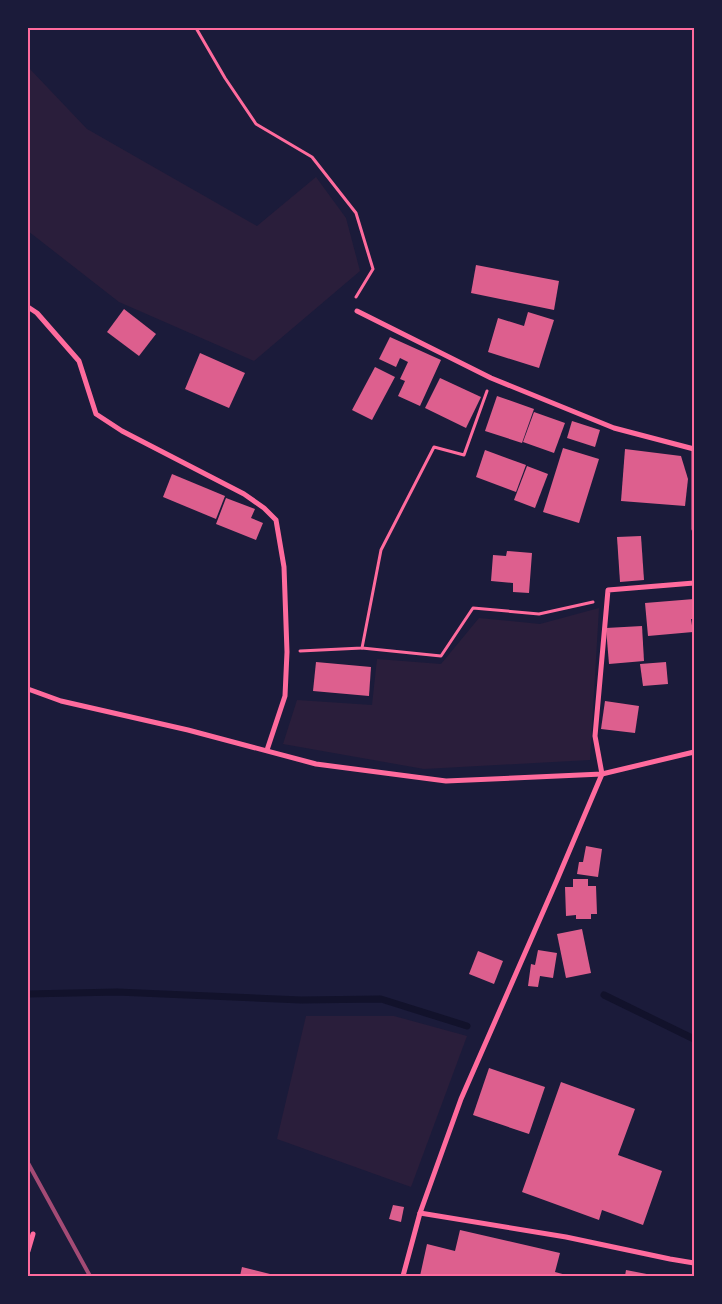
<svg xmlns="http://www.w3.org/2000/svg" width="722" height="1304" font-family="Montserrat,sans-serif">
<rect width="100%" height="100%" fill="#1b1b3a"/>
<g fill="#2a1e3b">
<path d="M 28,67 L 87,129 L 257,226 L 316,177 L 346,218 L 360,271 L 254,361 L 119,302 L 28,231 Z"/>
<path d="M 599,608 L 590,760 L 424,769 L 283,744 L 297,700 L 372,705 L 377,659 L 441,664 L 479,618 L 540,624 Z"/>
<path d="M 306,1016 L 394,1016 L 467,1036 L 411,1187 L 277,1139 Z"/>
</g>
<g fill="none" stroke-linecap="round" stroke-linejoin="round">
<g stroke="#12122b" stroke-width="7">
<path d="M 28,994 L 117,992 L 301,1000 L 381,999 L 467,1026"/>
<path d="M 604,995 L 694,1039"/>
</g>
</g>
<g fill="#dd5f8e">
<path d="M 476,265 L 559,281 L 554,310 L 471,293 Z"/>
<path d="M 124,309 L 156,334 L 139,356 L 107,332 Z"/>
<path d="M 528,312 L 554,320 L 539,368 L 488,352 L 498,318 L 524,326 Z"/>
<path d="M 390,337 L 441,360 L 420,406 L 398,396 L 405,381 L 400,379 L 408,362 L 400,358 L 396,367 L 379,359 Z"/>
<path d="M 200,353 L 245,373 L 229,408 L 185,389 Z"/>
<path d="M 375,367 L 395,377 L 372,420 L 352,410 Z"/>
<path d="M 440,378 L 481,397 L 466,428 L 425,408 Z"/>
<path d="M 497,396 L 534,409 L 522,443 L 485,431 Z"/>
<path d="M 534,412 L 565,423 L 554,453 L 523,442 Z"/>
<path d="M 572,421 L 600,430 L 595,447 L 567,438 Z"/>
<path d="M 563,448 L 599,459 L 579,523 L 543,512 Z"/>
<path d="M 625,449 L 681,456 L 688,479 L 685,506 L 621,501 Z"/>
<path d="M 485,450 L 526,465 L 516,492 L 476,477 Z"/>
<path d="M 527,466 L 548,474 L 535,508 L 514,500 Z"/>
<path d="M 172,474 L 225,496 L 216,519 L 163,497 Z"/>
<path d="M 226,498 L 255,509 L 251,518 L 263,523 L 256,540 L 216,524 Z"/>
<path d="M 641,536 L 644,580 L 620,582 L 617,537 Z"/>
<path d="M 507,551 L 532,553 L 529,593 L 513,592 L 513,583 L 491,581 L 493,555 L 506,556 Z"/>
<path d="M 694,599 L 694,619 L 691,619 L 693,632 L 648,636 L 645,603 Z"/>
<path d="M 642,626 L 644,661 L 609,664 L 606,628 Z"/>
<path d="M 316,662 L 371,667 L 369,696 L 313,691 Z"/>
<path d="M 666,662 L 668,684 L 643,686 L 640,664 Z"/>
<path d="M 605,701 L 639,706 L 635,733 L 601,729 Z"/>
<path d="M 586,846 L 602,849 L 598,877 L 577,874 L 579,862 L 583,862 Z"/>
<path d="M 573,879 L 588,879 L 588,886 L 596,886 L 597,914 L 591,914 L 591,919 L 576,919 L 576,915 L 566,916 L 565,887 L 573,887 Z"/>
<path d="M 582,929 L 591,973 L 566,978 L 557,934 Z"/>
<path d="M 538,950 L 557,953 L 553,978 L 540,976 L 538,987 L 528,986 L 531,964 L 535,965 Z"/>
<path d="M 478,951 L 503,961 L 494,984 L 469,974 Z"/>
<path d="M 489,1068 L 545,1087 L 529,1134 L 473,1115 Z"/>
<path d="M 561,1082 L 635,1109 L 618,1155 L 662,1171 L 643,1225 L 602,1210 L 599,1220 L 522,1192 Z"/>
<path d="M 393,1205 L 404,1207 L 401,1222 L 389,1219 Z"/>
<path d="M 460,1230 L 560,1253 L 555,1272 L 570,1276 L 420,1276 L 427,1244 L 455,1251 Z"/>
<path d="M 242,1267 L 278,1276 L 240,1276 Z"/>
<path d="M 626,1270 L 657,1276 L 625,1276 Z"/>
</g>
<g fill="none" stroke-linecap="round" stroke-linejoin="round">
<g stroke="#ff6b9d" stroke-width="3">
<path d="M 196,28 L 225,78 L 256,124 L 312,157 L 356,213 L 373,269 L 356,297"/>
<path d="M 362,648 L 441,656 L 473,608 L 539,614 L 593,602"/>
<path d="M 300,651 L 362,648 L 381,550 L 434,447 L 464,455 L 487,391"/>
</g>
<g stroke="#ff6b9d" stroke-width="5">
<path d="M 28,307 L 37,313 L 79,361 L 96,414 L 122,431 L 244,494 L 264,508 L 276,520 L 284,567 L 287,652 L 285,696 L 267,750"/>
<path d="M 357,311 L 491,378 L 614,428 L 694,449"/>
<path d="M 694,449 L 694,529"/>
<path d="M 28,689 L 61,701 L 188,730 L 316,764 L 446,781 L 602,774 L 694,752"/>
<path d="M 420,1213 L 566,1237 L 670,1259 L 694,1263"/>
<path d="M 28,1251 L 33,1234"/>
<path d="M 403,1276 L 420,1213 L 461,1099 L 557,880 L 602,774 L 595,736 L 608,590 L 694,583"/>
</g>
<path stroke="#a44b75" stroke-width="4" d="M 28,1163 L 90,1276"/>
</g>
<rect width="722" height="1304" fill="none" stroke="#1b1b3a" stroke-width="58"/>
<rect x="29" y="29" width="664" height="1246" fill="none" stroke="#ff6b9d" stroke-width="2"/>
</svg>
